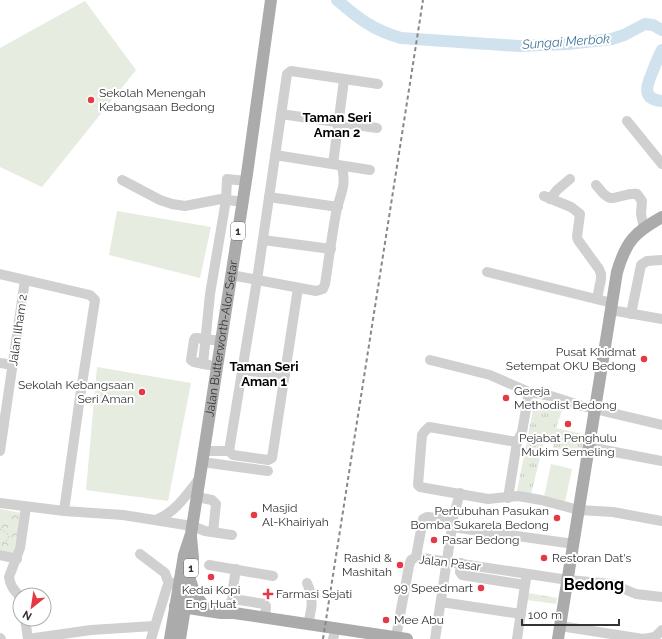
<svg xmlns="http://www.w3.org/2000/svg" width="662" height="639" font-family="Raleway,sans-serif">
<defs>
<pattern id="grass-tufts" width="24" height="20" patternUnits="userSpaceOnUse"><rect width="24" height="20" fill="#e6ecdf"/><path d="M3 7l-1-3M5 7V3M7 7l1-3M15 17l-1-3M17 17v-4M19 17l1-3" fill="none" stroke="#c6cbc0"/></pattern>
<pattern id="park-crowns" width="20" height="18" patternUnits="userSpaceOnUse"><rect width="20" height="18" fill="#e6ecdf"/><path d="M2 6a3 3 0 1 1 6 0M12 15a3 3 0 1 1 6 0" fill="none" stroke="#c6cbc0"/></pattern>
</defs>
<rect width="100%" height="100%" fill="#fff"/>
<g fill="url(#grass-tufts)">
<path d="M 535,400 L 564,405 L 556,428 L 587,435 L 583,453 L 553,448 L 554,444 L 544,442 L 531,494 L 517,491 Z"/>
<path d="M 528,593 L 557,598 L 556,604 L 527,600 Z"/>
</g>
<path fill="url(#park-crowns)" d="M 0,509 L 22,513 L 13,554 L 0,552 Z"/>
<g fill="#e6ecdf">
<path d="M 85,1 L 136,70 L 42,187 L 0,167 L 0,48 Z"/>
<path d="M 117,211 L 211,227 L 200,278 L 109,255 Z"/>
<path d="M 97,367 L 191,383 L 168,501 L 86,490 Z"/>
<path d="M 551,464 L 572,469 L 565,502 L 544,497 Z"/>
</g>
<g fill="none" stroke-linecap="round" stroke-linejoin="round">
<g stroke="#cfe2ee" stroke-width="12">
<path d="M 337,0 C 359,19 373,30 401,38 L 519,46 L 568,44 L 612,39 L 624,35 L 645,24 L 653,25 L 662,30"/>
<path d="M 662,50 C 658,57 655,65 652,73 C 646,87 642,99 662,101"/>
</g>
<path stroke="#cdcdcd" stroke-width="1" stroke-dasharray="2 2" stroke-linecap="butt" d="M 0,529 L 6,532 L 9,536 L 6,542 L 0,543"/>
<g stroke="#d0d0d0" stroke-width="10">
<path d="M 281,114 L 377,128"/>
<path d="M 627,121 L 662,164"/>
<path d="M 275,155 L 370,170"/>
<path d="M 333,164 L 344,80"/>
<path d="M 122,180 L 160,200 L 172,204 L 185,206 L 221,199 L 243,202"/>
<path d="M 596,185 C 600,189 603,195 608,197 C 614,201 627,192 637,194 L 642,201 L 641,214 L 644,228"/>
<path d="M 544,196 L 571,207 L 580,214 L 577,237 L 578,240 L 599,269 L 601,274 L 601,279 L 597,299"/>
<path d="M 269,197 L 338,207"/>
<path d="M 550,199 L 557,190 L 570,179"/>
<path d="M 263,240 L 331,249"/>
<path d="M 487,272 L 612,303"/>
<path d="M 0,274 L 90,295 L 95,300 L 80,397 L 64,511"/>
<path d="M 231,275 L 316,291 L 323,289 L 325,284 C 329,259 332,233 337,208 C 342,190 346,186 342,166"/>
<path d="M 611,310 L 662,319"/>
<path d="M 631,314 L 641,265 L 647,261 L 662,260"/>
<path d="M 430,360 L 490,375 L 529,392 L 551,396 L 582,406 L 662,425"/>
<path d="M 0,363 L 13,365"/>
<path d="M 203,364 L 210,294 L 226,200 L 227,179 L 246,181"/>
<path d="M 209,365 L 194,362 L 191,360 L 194,340 L 195,338 L 197,338 L 221,341"/>
<path d="M 242,370 L 285,375"/>
<path d="M 517,442 L 429,427 L 424,432 L 422,435 L 418,485 L 420,487 L 488,499 L 518,496 L 541,500 L 579,510 L 613,512 L 662,521"/>
<path d="M 589,447 L 662,461"/>
<path d="M 0,451 L 25,280"/>
<path d="M 204,451 L 229,451 L 233,455 L 268,460 L 272,458 L 298,288"/>
<path d="M 229,451 L 257,280 L 287,74 L 291,71 L 378,84"/>
<path d="M 202,462 L 268,471"/>
<path d="M 197,497 L 212,500 L 216,504 L 213,532"/>
<path d="M 508,498 L 517,442 L 522,432 L 529,392"/>
<path d="M 0,503 L 64,511 L 123,515 L 192,526 L 205,531 L 232,535"/>
<path d="M 156,520 C 176,512 187,494 200,478"/>
<path d="M 140,554 L 165,573 L 169,584"/>
<path d="M 0,555 L 17,559"/>
<path d="M 416,557 L 423,519 L 427,517 L 450,519 L 453,518 L 460,493"/>
<path d="M 461,563 L 460,572 L 462,575 L 525,585 L 527,574"/>
<path d="M 209,565 L 273,576"/>
<path d="M 307,583 C 314,599 312,608 308,624"/>
<path d="M 20,597 C 15,591 10,586 9,577 L 20,548 L 26,507"/>
<path d="M 233,600 L 232,594 L 236,569"/>
<path d="M 441,602 L 521,614"/>
<path d="M 224,609 L 234,599 L 264,604 L 266,606 L 265,618"/>
<path d="M 25,619 L 28,639"/>
<path d="M 560,626 L 643,639 L 655,637 L 662,630"/>
<path d="M 396,637 L 409,566 L 411,560 L 416,557 L 568,580 L 612,584 L 636,594 L 662,597"/>
<path d="M 0,638 L 1,639"/>
<path d="M 28,639 L 91,630 L 154,626"/>
<path d="M 151,639 L 167,587 L 169,584 L 179,582"/>
<path d="M 333,639 L 336,628"/>
<path d="M 435,639 L 452,527 L 574,544"/>
<path d="M 517,639 L 525,585"/>
</g>
<g stroke="#ababab" stroke-width="12">
<path d="M 190,580 L 195,594 L 203,605"/>
<path d="M 175,606 L 221,613 L 234,613 L 407,639"/>
<path id="s1" d="M 170,639 L 184,555 L 191,534 L 204,451 L 247,174 L 271,0"/>
<path d="M 180,639 L 193,558 L 191,537"/>
<path d="M 558,639 L 617,272 C 626,241 635,232 662,217"/>
</g>
<path stroke="#888" stroke-width="2" stroke-dasharray="4 3" stroke-linecap="butt" d="M 323,639 L 423,0"/>
</g>
<g fill="#e63946" stroke="#fff" stroke-width="1.5">
<circle cx="91" cy="100" r="4"/>
<circle cx="644" cy="359" r="4"/>
<circle cx="142" cy="392" r="4"/>
<circle cx="506" cy="398" r="4"/>
<circle cx="568" cy="424" r="4"/>
<circle cx="254" cy="515" r="4"/>
<circle cx="557" cy="518" r="4"/>
<circle cx="434" cy="540" r="4"/>
<circle cx="544" cy="558" r="4"/>
<circle cx="400" cy="565" r="4"/>
<circle cx="211" cy="577" r="4"/>
<circle cx="481" cy="588" r="4"/>
<path d="M266 588h4v4h4v4h-4v4h-4v-4h-4v-4h4z"/>
<circle cx="386" cy="620" r="4"/>
</g>
<g text-anchor="middle" stroke-width="4" stroke-linejoin="round" paint-order="stroke">
<g fill="#fff" stroke="#707070" stroke-width="1">
<rect x="231" y="222" width="14" height="18" rx="3"/>
<rect x="184" y="559" width="14" height="18" rx="3"/>
</g>
<g font-size="11" font-weight="bold" fill="#333">
<text x="238" y="235">1</text>
<text x="191" y="572">1</text>
</g>
<g font-size="12" fill="#333" stroke="#fff" text-anchor="start">
<text x="99" y="97">Sekolah Menengah<tspan x="99" dy="14">Kebangsaan Bedong</tspan></text>
<text x="636" y="356" text-anchor="end">Pusat Khidmat<tspan x="636" dy="14">Setempat OKU Bedong</tspan></text>
<text x="134" y="389" text-anchor="end">Sekolah Kebangsaan<tspan x="134" dy="14">Seri Aman</tspan></text>
<text x="514" y="395">Gereja<tspan x="514" dy="14">Methodist Bedong</tspan></text>
<text x="568" y="442" text-anchor="middle">Pejabat Penghulu<tspan x="568" dy="14">Mukim Semeling</tspan></text>
<text x="262" y="512">Masjid<tspan x="262" dy="14">Al-Khairiyah</tspan></text>
<text x="549" y="515" text-anchor="end">Pertubuhan Pasukan<tspan x="549" dy="14">Bomba Sukarela Bedong</tspan></text>
<text x="442" y="544">Pasar Bedong</text>
<text x="392" y="562" text-anchor="end">Rashid &amp;<tspan x="392" dy="14">Mashitah</tspan></text>
<text x="552" y="562">Restoran Dat's</text>
<text x="473" y="592" text-anchor="end">99 Speedmart</text>
<text x="211" y="594" text-anchor="middle">Kedai Kopi<tspan x="211" dy="14">Eng Huat</tspan></text>
<text x="276" y="598">Farmasi Sejati</text>
<text x="394" y="624">Mee Abu</text>
</g>
<g font-size="12" fill="#333" stroke="#fff">
<text transform="translate(18 330) rotate(-82)" y="4">Jalan Ilham 2</text>
<text dy="4" stroke="none"><textPath href="#s1" startOffset="305">Jalan Butterworth-Alor Setar</textPath></text>
<text transform="translate(450 563) rotate(7)" y="4">Jalan Pasar</text>
</g>
<g font-size="13" font-style="italic" fill="#3f7597" stroke="#fff">
<text transform="translate(566 41) rotate(-4)" y="5">Sungai Merbok</text>
</g>
<g font-size="13" font-weight="bold" fill="#000" stroke="#fff">
<text x="337" y="122">Taman Seri<tspan x="337" dy="15">Aman 2</tspan></text>
<text x="264" y="371">Taman Seri<tspan x="264" dy="15">Aman 1</tspan></text>
</g>
<g font-size="16" font-weight="bold" fill="#000" stroke="#fff">
<text x="594" y="590">Bedong</text>
</g>
</g>
<g transform="translate(32 607) rotate(210)"><circle r="19" fill="#ffffff" stroke="#adadad"/>
<path d="M0-3L7 15L0 10L-7 15Z" fill="#e63946"/>
<text y="-6" font-size="11" font-weight="bold" text-anchor="middle" fill="#333333">N</text>
</g>
<path d="M522 619v6h97v-6" fill="none" stroke="#333333" stroke-width="2"/>
<text x="528" y="619" font-size="12" fill="#333333" stroke="#ffffff" stroke-width="3" paint-order="stroke">100 m</text>
</svg>
